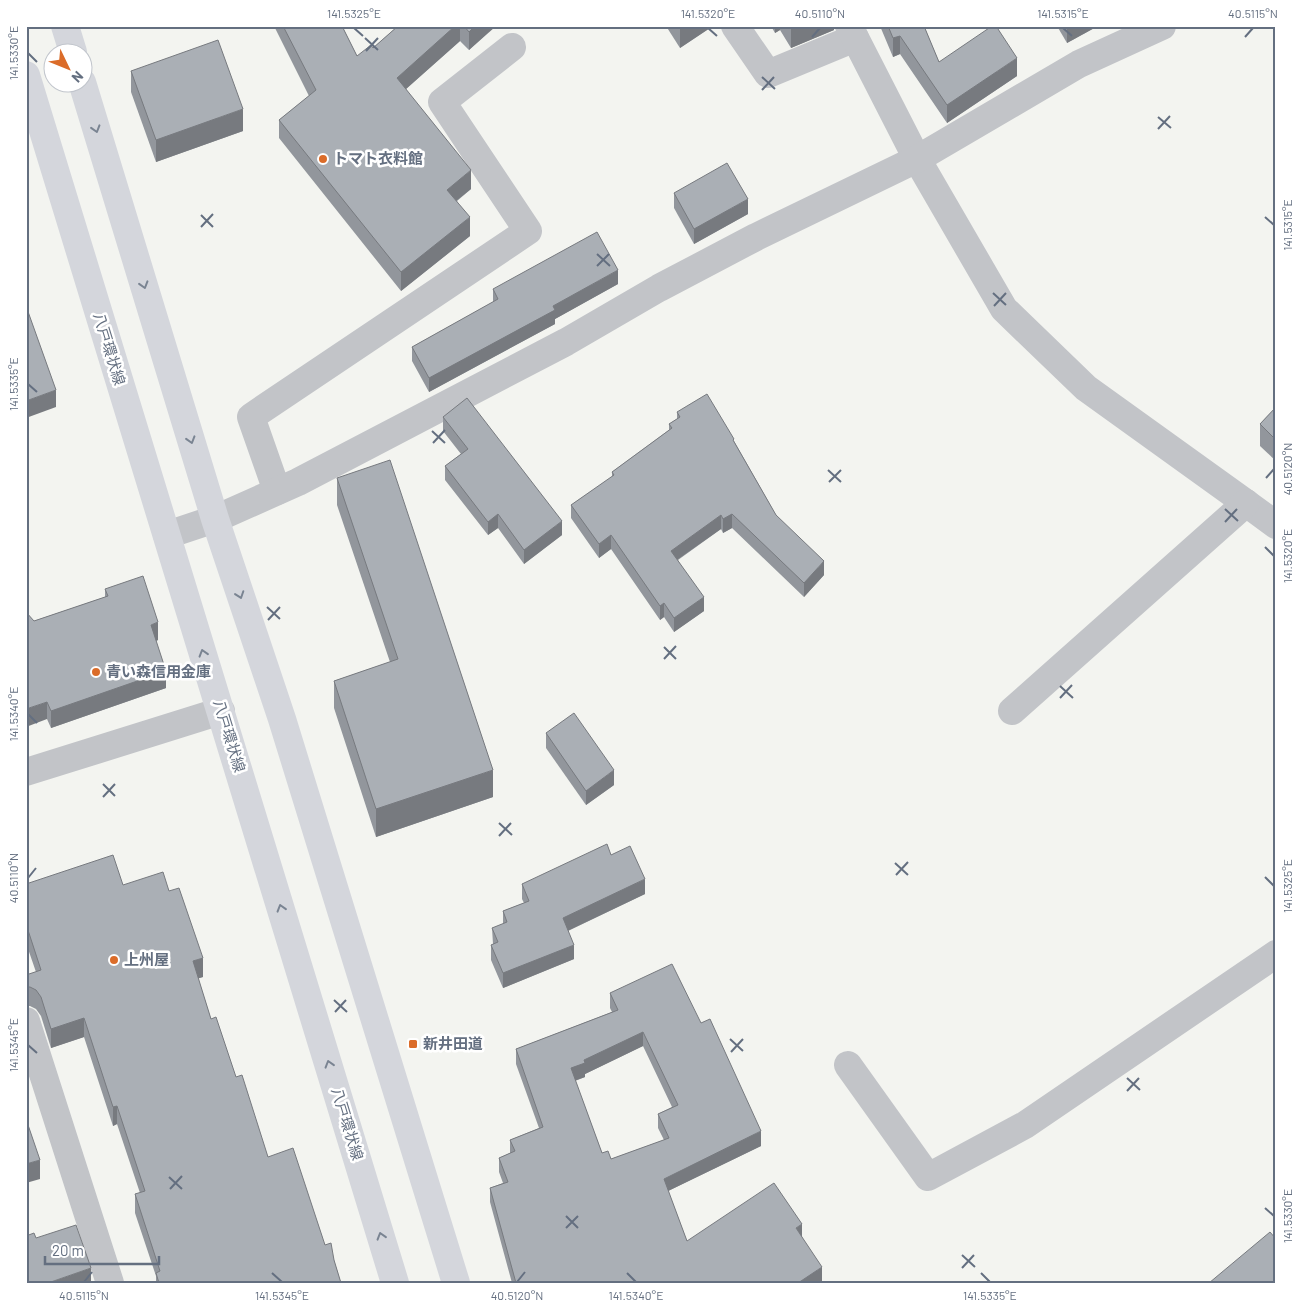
<svg xmlns="http://www.w3.org/2000/svg" width="1302" height="1309" font-family="Barlow,'Noto Sans JP',sans-serif">
<rect width="100%" height="100%" fill="#f3f4f0"/>
<g fill="none" stroke-linecap="round" stroke-linejoin="round">
<g stroke="#c2c4c8" stroke-width="28">
<path d="M 735,26 L 768,74 L 855,38"/>
<path d="M 849,26 L 917,159 L 1004,309 L 1086,388 L 1246,503 L 1276,525"/>
<path d="M 277,491 L 251,417 L 528,231 L 442,102 L 512,47"/>
<path d="M 167,535 L 215,519 L 298,482 L 566,342 L 659,288 L 756,237 L 917,159 L 1079,64 L 1162,26"/>
<path d="M 1012,711 L 1246,503"/>
<path d="M 26,772 L 221,711"/>
<path d="M 26,1021 L 110,1283"/>
<path d="M 848,1065 L 928,1177 L 1025,1125 L 1276,954"/>
</g>
<g stroke="#d4d6dc" stroke-width="28">
<path d="M 65,26 L 73,52"/>
<path d="M 26,75 L 395,1283"/>
<path d="M 82,82 L 215,519 L 282,719 L 456,1283"/>
</g>
</g>
<g fill="#92969c" fill-rule="evenodd">
<path d="M 274,26 L 342,26 L 357,56 L 373,48 L 398,26 L 495,26 L 469,50 L 460,41 L 406,89 L 471,189 L 457,201 L 470,236 L 401,291 L 279,138 L 279,120 L 309,96 Z"/>
<path d="M 666,26 L 713,26 L 680,48 Z"/>
<path d="M 771,26 L 834,26 L 834,30 L 791,48 L 780,30 L 775,33 Z"/>
<path d="M 880,26 L 924,26 L 939,62 L 1017,76 L 947,123 L 900,54 L 893,57 Z"/>
<path d="M 1057,26 L 1098,26 L 1067,43 Z"/>
<path d="M 131,71 L 243,131 L 156,162 L 131,92 Z"/>
<path d="M 674,193 L 748,214 L 694,244 L 674,208 Z"/>
<path d="M 618,284 L 555,319 L 555,324 L 429,392 L 412,361 L 412,347 L 493,302 L 493,289 Z"/>
<path d="M 1276,407 L 1276,461 L 1260,446 L 1260,424 Z"/>
<path d="M 677,412 L 734,441 L 776,515 L 824,575 L 804,597 L 732,528 L 723,533 L 721,529 L 678,560 L 704,611 L 674,632 L 664,617 L 660,620 L 611,549 L 599,558 L 571,518 L 571,505 L 612,477 L 612,472 L 669,430 L 669,424 L 677,419 Z"/>
<path d="M 443,417 L 562,535 L 524,564 L 498,528 L 488,535 L 445,480 L 445,466 L 461,454 L 443,431 Z"/>
<path d="M 337,478 L 493,797 L 376,837 L 334,708 L 334,681 L 390,662 L 337,505 Z"/>
<path d="M 105,589 L 158,640 L 156,641 L 166,688 L 51,728 L 47,719 L 34,621 L 105,597 Z"/>
<path d="M 546,733 L 614,785 L 586,805 L 546,748 Z"/>
<path d="M 611,855 L 645,894 L 568,931 L 574,959 L 503,988 L 491,960 L 491,945 L 493,944 L 492,928 L 503,924 L 503,911 L 524,903 L 522,899 L 522,884 Z"/>
<path d="M 26,884 L 123,885 L 169,891 L 203,977 L 198,978 L 211,1019 L 268,1157 L 325,1245 L 334,1260 L 341,1283 L 156,1283 L 156,1276 L 135,1213 L 135,1194 L 140,1193 L 117,1124 L 113,1126 L 84,1037 L 51,1048 L 41,1016 L 36,1009 L 30,1006 L 26,1006 L 26,975 L 36,972 L 26,943 Z"/>
<path d="M 610,993 L 701,1023 L 761,1146 L 668,1191 L 687,1241 L 802,1237 L 822,1281 L 819,1283 L 512,1283 L 490,1202 L 490,1188 L 503,1183 L 499,1172 L 499,1158 L 510,1153 L 510,1140 L 539,1128 L 516,1064 L 516,1049 L 612,1012 L 610,1008 ZM 643,1046 L 672,1107 L 658,1114 L 658,1128 L 664,1140 L 611,1159 L 602,1153 L 575,1081 L 585,1077 L 585,1074 Z"/>
</g>
<g fill="#777a7f">
<path d="M 455,26 L 460,26 L 460,41 L 397,97 L 397,78 Z"/>
<path d="M 475,26 L 495,27 L 469,50 L 469,32 Z"/>
<path d="M 684,26 L 713,26 L 680,48 L 680,29 Z"/>
<path d="M 775,26 L 780,26 L 780,30 L 775,33 Z"/>
<path d="M 797,26 L 834,26 L 834,30 L 791,48 L 791,29 Z"/>
<path d="M 1071,26 L 1098,26 L 1067,43 L 1067,29 Z"/>
<path d="M 900,36 L 900,54 L 893,57 L 893,38 Z"/>
<path d="M 1017,58 L 1017,76 L 947,123 L 947,105 Z"/>
<path d="M 243,109 L 243,131 L 156,162 L 156,140 Z"/>
<path d="M 471,170 L 471,189 L 447,208 L 447,190 Z"/>
<path d="M 748,199 L 748,214 L 694,244 L 694,229 Z"/>
<path d="M 470,217 L 470,236 L 401,291 L 401,272 Z"/>
<path d="M 618,270 L 618,284 L 555,319 L 555,324 L 429,392 L 429,378 L 553,306 Z"/>
<path d="M 56,390 L 56,407 L 26,418 L 26,401 Z"/>
<path d="M 498,514 L 498,528 L 488,535 L 488,522 Z"/>
<path d="M 732,514 L 732,528 L 723,533 L 723,519 Z"/>
<path d="M 721,515 L 721,529 L 671,564 L 671,551 Z"/>
<path d="M 562,521 L 562,535 L 524,564 L 524,550 Z"/>
<path d="M 611,535 L 611,549 L 599,558 L 599,544 Z"/>
<path d="M 824,561 L 824,575 L 804,597 L 804,583 Z"/>
<path d="M 704,597 L 704,611 L 674,632 L 674,618 Z"/>
<path d="M 664,603 L 664,617 L 660,620 L 660,606 Z"/>
<path d="M 158,622 L 158,640 L 151,643 L 151,625 Z"/>
<path d="M 166,671 L 166,688 L 51,728 L 51,711 Z"/>
<path d="M 47,702 L 47,719 L 26,727 L 26,709 Z"/>
<path d="M 493,770 L 493,797 L 376,837 L 376,809 Z"/>
<path d="M 614,770 L 614,785 L 586,805 L 586,791 Z"/>
<path d="M 645,879 L 645,894 L 563,933 L 563,918 Z"/>
<path d="M 574,945 L 574,959 L 503,988 L 503,973 Z"/>
<path d="M 203,958 L 203,977 L 193,980 L 193,961 Z"/>
<path d="M 84,1018 L 84,1037 L 51,1048 L 51,1029 Z"/>
<path d="M 643,1032 L 643,1046 L 585,1074 L 585,1077 L 571,1082 L 571,1068 L 584,1060 Z"/>
<path d="M 117,1106 L 117,1124 L 113,1126 L 113,1107 Z"/>
<path d="M 761,1131 L 761,1146 L 664,1193 L 664,1179 Z"/>
<path d="M 40,1160 L 40,1179 L 26,1183 L 26,1164 Z"/>
<path d="M 802,1224 L 802,1238 L 796,1228 Z"/>
<path d="M 822,1267 L 822,1281 L 819,1283 L 798,1283 Z"/>
<path d="M 91,1268 L 91,1283 L 48,1283 Z"/>
</g>
<g fill="#aaafb5" stroke="#777a7f" fill-rule="evenodd">
<path d="M 283,26 L 342,26 L 357,56 L 371,45 L 373,48 L 398,26 L 455,26 L 397,78 L 471,170 L 447,190 L 470,217 L 401,272 L 279,120 L 316,90 Z"/>
<path d="M 464,26 L 475,26 L 469,32 Z"/>
<path d="M 789,26 L 797,26 L 791,29 Z"/>
<path d="M 888,26 L 924,26 L 939,62 L 992,26 L 996,26 L 1017,58 L 947,105 L 900,36 L 893,38 Z"/>
<path d="M 218,40 L 243,109 L 156,140 L 131,71 Z"/>
<path d="M 727,163 L 748,199 L 694,229 L 674,193 Z"/>
<path d="M 597,232 L 618,270 L 553,306 L 555,310 L 429,378 L 412,347 L 498,299 L 493,289 Z"/>
<path d="M 26,306 L 56,390 L 26,401 Z"/>
<path d="M 707,394 L 734,439 L 733,440 L 776,515 L 824,561 L 804,583 L 732,514 L 723,519 L 721,515 L 671,551 L 704,597 L 674,618 L 664,603 L 660,606 L 611,535 L 599,544 L 571,505 L 614,475 L 612,472 L 672,428 L 669,424 L 680,417 L 677,412 Z"/>
<path d="M 467,398 L 562,521 L 524,550 L 498,514 L 488,522 L 445,466 L 468,449 L 443,417 Z"/>
<path d="M 1276,407 L 1276,440 L 1260,424 Z"/>
<path d="M 390,460 L 493,770 L 376,809 L 334,681 L 398,659 L 337,478 Z"/>
<path d="M 143,576 L 158,622 L 151,625 L 166,671 L 51,711 L 47,702 L 26,709 L 26,612 L 34,621 L 108,596 L 105,589 Z"/>
<path d="M 574,713 L 614,770 L 586,791 L 546,733 Z"/>
<path d="M 607,844 L 611,855 L 630,846 L 645,879 L 563,918 L 574,945 L 503,973 L 491,945 L 498,942 L 492,928 L 507,922 L 503,911 L 529,901 L 522,884 Z"/>
<path d="M 113,855 L 123,885 L 163,872 L 169,891 L 179,888 L 203,958 L 193,961 L 211,1019 L 216,1017 L 236,1077 L 242,1075 L 268,1157 L 293,1148 L 325,1245 L 331,1243 L 334,1260 L 341,1283 L 159,1283 L 156,1273 L 160,1271 L 135,1194 L 145,1191 L 117,1106 L 113,1107 L 84,1018 L 51,1029 L 41,997 L 36,990 L 30,987 L 26,987 L 26,975 L 41,970 L 26,924 L 26,884 Z"/>
<path d="M 672,964 L 701,1023 L 710,1019 L 761,1131 L 664,1179 L 687,1241 L 774,1183 L 802,1224 L 796,1228 L 822,1267 L 798,1283 L 519,1283 L 519,1282 L 516,1283 L 490,1188 L 508,1182 L 499,1158 L 515,1151 L 510,1140 L 543,1127 L 516,1049 L 618,1010 L 610,993 ZM 643,1032 L 678,1105 L 658,1114 L 669,1138 L 611,1159 L 608,1151 L 602,1153 L 571,1068 L 585,1063 L 584,1060 Z"/>
<path d="M 26,1119 L 40,1160 L 26,1164 Z"/>
<path d="M 76,1225 L 91,1268 L 48,1283 L 26,1283 L 26,1236 L 34,1233 L 36,1238 Z"/>
<path d="M 1270,1232 L 1276,1239 L 1276,1283 L 1209,1283 Z"/>
</g>
<defs><path id="oneway-chevron" d="M-2-3.5L2.5 0L-2 3.5" fill="none" stroke-width="1.6" stroke-linecap="round" stroke-linejoin="round" transform="scale(1.25)"/></defs>
<g stroke="#7a8492">
<use href="#oneway-chevron" transform="translate(96 129) rotate(73)"/>
<use href="#oneway-chevron" transform="translate(144 285) rotate(73)"/>
<use href="#oneway-chevron" transform="translate(191 440) rotate(73)"/>
<use href="#oneway-chevron" transform="translate(240 595) rotate(71)"/>
<use href="#oneway-chevron" transform="translate(203 653) rotate(-107)"/>
<use href="#oneway-chevron" transform="translate(281 908) rotate(-107)"/>
<use href="#oneway-chevron" transform="translate(329 1064) rotate(-107)"/>
<use href="#oneway-chevron" transform="translate(381 1236) rotate(-107)"/>
</g>
<path fill="none" stroke="#646f80" stroke-width="2" d="M 354,28 L 363,36M 708,28 L 717,36M 1063,28 L 1072,36M 812,37 L 820,28M 1245,37 L 1253,28M 365,38 L 378,50M 366,51 L 378,38M 28,53 L 37,62M 762,77 L 775,89M 762,90 L 774,77M 1158,117 L 1171,128M 1158,129 L 1170,116M 201,215 L 213,227M 1265,217 L 1274,225M 201,227 L 213,214M 597,254 L 610,266M 597,266 L 609,254M 993,293 L 1006,305M 994,306 L 1006,293M 28,384 L 37,392M 432,431 L 445,443M 433,443 L 445,430M 828,470 L 841,482M 1266,478 L 1274,469M 829,482 L 841,470M 1225,509 L 1238,521M 1225,522 L 1237,509M 1265,547 L 1274,556M 267,607 L 280,619M 268,620 L 280,607M 664,647 L 676,659M 664,659 L 676,646M 1060,686 L 1073,698M 1060,698 L 1072,685M 28,714 L 37,723M 103,784 L 115,796M 103,797 L 115,784M 499,823 L 512,835M 499,836 L 511,823M 895,863 L 908,875M 896,875 L 908,862M 1265,877 L 1274,886M 28,878 L 36,868M 334,1000 L 347,1012M 335,1012 L 346,1000M 730,1039 L 743,1051M 28,1045 L 37,1053M 731,1052 L 743,1039M 1127,1078 L 1140,1090M 1127,1091 L 1139,1078M 169,1177 L 182,1189M 170,1189 L 182,1176M 1265,1208 L 1274,1216M 566,1216 L 578,1228M 566,1228 L 578,1216M 962,1255 L 975,1267M 962,1268 L 974,1255M 272,1273 L 282,1282M 627,1273 L 636,1282M 981,1273 L 990,1282M 84,1282 L 92,1272M 517,1282 L 525,1272"/>
<g fill="#db6c29" stroke="#fff" stroke-width="2">
<circle cx="323" cy="159" r="5"/>
<circle cx="96" cy="672" r="5"/>
<circle cx="114" cy="960" r="5"/>
<rect x="408" y="1039" width="10" height="10" rx="2.5"/>
</g>
<g text-anchor="middle" stroke-width="5" stroke-linejoin="round" paint-order="stroke">
<g font-size="15" font-weight="bold" fill="#646f80" stroke="#fff" text-anchor="start">
<text x="333" y="164">トマト衣料館</text>
<text x="106" y="677">青い森信用金庫</text>
<text x="124" y="965">上州屋</text>
<text x="423" y="1049">新井田道</text>
</g>
<g font-size="15" fill="#646f80" stroke="#fff">
<text transform="translate(109 349) rotate(73)" y="5">八戸環状線</text>
<text transform="translate(229 736) rotate(73)" y="5">八戸環状線</text>
<text transform="translate(347 1124) rotate(73)" y="5">八戸環状線</text>
</g>
</g>
<rect width="1302" height="1309" fill="none" stroke="#ffffff" stroke-width="55"/>
<g transform="translate(68 68) rotate(133)"><circle r="24" fill="#ffffff" stroke="#c1c5cc"/>
<path d="M0-4L9 19L0 12L-9 19Z" fill="#db6c29"/>
<text y="-8" font-size="14" font-weight="bold" text-anchor="middle" fill="#646f80">N</text>
</g>
<path d="M45 1256v8h114v-8" fill="none" stroke="#646f80" stroke-width="2.5"/>
<text x="52" y="1256" font-size="15" fill="#646f80" stroke="#ffffff" stroke-width="4" paint-order="stroke">20 m</text>
<rect x="28" y="28" width="1246" height="1254" fill="none" stroke="#646f80" stroke-width="2"/>
<g font-size="12" text-anchor="middle" fill="#646f80">
<text x="354" y="18">141.5325°E</text>
<text x="708" y="18">141.5320°E</text>
<text x="820" y="18">40.5110°N</text>
<text x="1063" y="18">141.5315°E</text>
<text x="1253" y="18">40.5115°N</text>
<text transform="translate(14 53) rotate(-90)" y="4">141.5330°E</text>
<text transform="translate(1288 225) rotate(-90)" y="4">141.5315°E</text>
<text transform="translate(14 384) rotate(-90)" y="4">141.5335°E</text>
<text transform="translate(1288 469) rotate(-90)" y="4">40.5120°N</text>
<text transform="translate(1288 556) rotate(-90)" y="4">141.5320°E</text>
<text transform="translate(14 714) rotate(-90)" y="4">141.5340°E</text>
<text transform="translate(14 878) rotate(-90)" y="4">40.5110°N</text>
<text transform="translate(1288 886) rotate(-90)" y="4">141.5325°E</text>
<text transform="translate(14 1045) rotate(-90)" y="4">141.5345°E</text>
<text transform="translate(1288 1216) rotate(-90)" y="4">141.5330°E</text>
<text x="84" y="1300">40.5115°N</text>
<text x="282" y="1300">141.5345°E</text>
<text x="517" y="1300">40.5120°N</text>
<text x="636" y="1300">141.5340°E</text>
<text x="990" y="1300">141.5335°E</text>
</g>
</svg>
